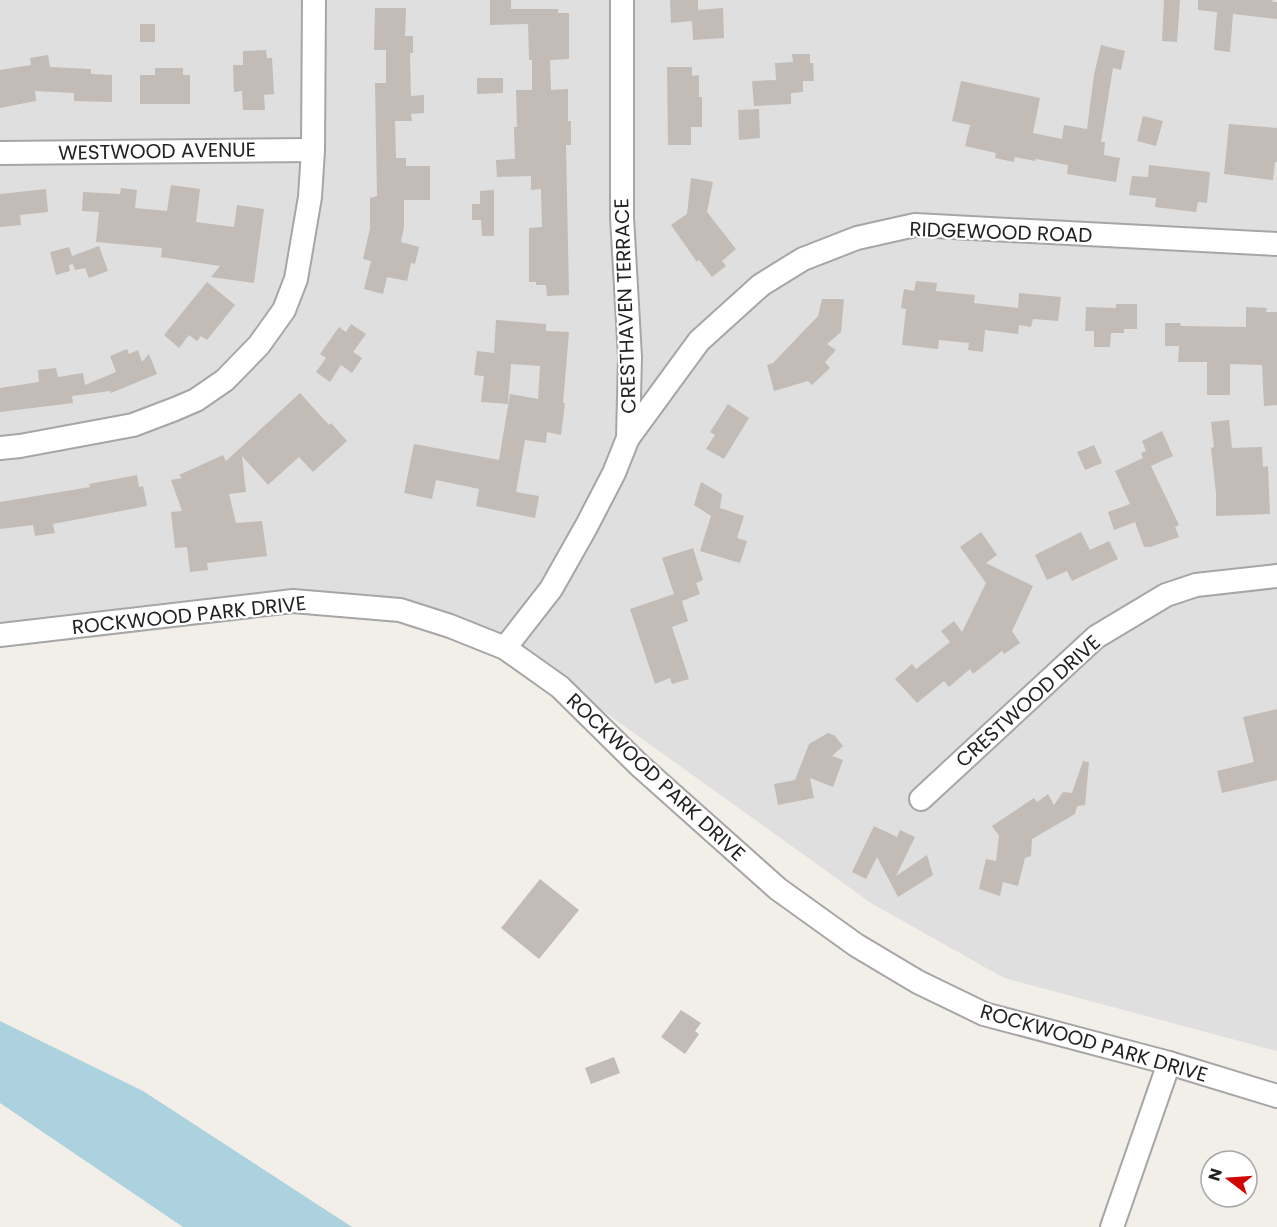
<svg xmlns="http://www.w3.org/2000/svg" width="1277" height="1227" font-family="Poppins,sans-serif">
<rect width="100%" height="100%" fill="#f2efe9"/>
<path fill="#e0dfdf" d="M 0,0 L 1277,0 L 1277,1051 L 1004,978 L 871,903 L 507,642 L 392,604 L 294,589 L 0,632 Z"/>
<path fill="#abd2de" d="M 0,1021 L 143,1091 L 352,1227 L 183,1227 L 0,1103 Z"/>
<g fill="#c3bbb5">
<path d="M 490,0 L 511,0 L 511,9 L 558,9 L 558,13 L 569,13 L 569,59 L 550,60 L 551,90 L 568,89 L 568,121 L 571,121 L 571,145 L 566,145 L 569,295 L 547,296 L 546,285 L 536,285 L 536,282 L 529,282 L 529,228 L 542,227 L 541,189 L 531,190 L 531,176 L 497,177 L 496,160 L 515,159 L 514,127 L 517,127 L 516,90 L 532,90 L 532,60 L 529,60 L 528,24 L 490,25 Z"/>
<path d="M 670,0 L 698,0 L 698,10 L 723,8 L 724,38 L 693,40 L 692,21 L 671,23 Z"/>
<path d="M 1164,0 L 1180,0 L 1177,42 L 1162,41 Z"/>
<path d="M 1198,0 L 1273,0 L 1272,2 L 1277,2 L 1277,19 L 1233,14 L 1230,52 L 1214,50 L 1217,12 L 1198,10 Z"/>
<path d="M 375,8 L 406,8 L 405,36 L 413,36 L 413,53 L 410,53 L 411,96 L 424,95 L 424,113 L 411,114 L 412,121 L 395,121 L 396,158 L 406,158 L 406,166 L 430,166 L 430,200 L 404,200 L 404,227 L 401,242 L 419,247 L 415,264 L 411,263 L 407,281 L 387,277 L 383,294 L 364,289 L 371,261 L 363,259 L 370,228 L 370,198 L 377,196 L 375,83 L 386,83 L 386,50 L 374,50 Z"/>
<rect x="140" y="24" width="15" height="18"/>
<path d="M 1101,45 L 1125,51 L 1121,70 L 1113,68 L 1101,142 L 1105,142 L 1104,155 L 1120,158 L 1116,182 L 1067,174 L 1068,165 L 1036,159 L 1035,161 L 1015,157 L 1014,162 L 995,158 L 996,153 L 965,146 L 970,125 L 952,121 L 961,81 L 1040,98 L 1033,133 L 1062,139 L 1064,125 L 1087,129 L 1094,75 Z"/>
<path d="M 266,50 L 267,58 L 272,58 L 274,94 L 264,95 L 265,110 L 243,110 L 242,91 L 234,92 L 233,65 L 243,65 L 243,51 Z"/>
<path d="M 792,54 L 810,54 L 810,63 L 813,63 L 814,81 L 803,81 L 803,92 L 791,93 L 791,104 L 754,106 L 752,81 L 776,80 L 775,63 L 793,62 Z"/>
<path d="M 48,55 L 50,67 L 91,69 L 91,74 L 112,75 L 112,102 L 74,101 L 74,93 L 35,91 L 36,101 L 0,108 L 0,70 L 31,65 L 30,58 Z"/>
<path d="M 667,67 L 692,67 L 692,76 L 699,75 L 699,97 L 702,97 L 702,127 L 691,127 L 691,145 L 668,145 Z"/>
<path d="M 155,68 L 183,68 L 183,75 L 190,75 L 190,104 L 140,104 L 140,75 L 155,75 Z"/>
<path d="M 477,78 L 503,78 L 503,93 L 477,94 Z"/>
<path d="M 759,109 L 760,138 L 739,140 L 738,110 Z"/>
<path d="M 1143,116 L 1163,121 L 1156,146 L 1137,141 Z"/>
<path d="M 1229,124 L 1277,128 L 1277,162 L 1275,162 L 1273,180 L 1224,174 Z"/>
<path d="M 1149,165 L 1210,172 L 1207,203 L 1198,202 L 1196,212 L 1155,207 L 1156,198 L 1129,195 L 1132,176 L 1148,177 Z"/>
<path d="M 691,178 L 713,182 L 707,212 L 736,249 L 722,261 L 726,266 L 712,277 L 699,260 L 697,262 L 671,225 L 687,214 Z"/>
<path d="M 171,185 L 200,189 L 196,222 L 234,227 L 237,205 L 264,209 L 254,283 L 211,277 L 220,266 L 161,257 L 162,248 L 96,242 L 99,212 L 82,211 L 83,192 L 120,194 L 121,188 L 137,190 L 135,208 L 167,211 Z"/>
<path d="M 46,189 L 48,212 L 20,215 L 21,225 L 0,227 L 0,194 Z"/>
<path d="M 494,190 L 494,236 L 482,236 L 481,220 L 472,220 L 472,204 L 480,204 L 480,191 Z"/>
<path d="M 99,246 L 108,271 L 89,278 L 85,268 L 75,270 L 73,264 L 69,265 L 70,271 L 56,275 L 50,252 L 69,247 L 72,256 Z"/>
<path d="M 916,281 L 937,283 L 936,291 L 975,295 L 974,303 L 1018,308 L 1019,293 L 1061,297 L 1058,321 L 1033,319 L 1031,327 L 1019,325 L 1018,334 L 985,330 L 983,352 L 968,350 L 969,343 L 939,340 L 938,349 L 902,345 L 906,309 L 901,308 L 904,289 L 914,291 Z"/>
<path d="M 207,282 L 235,305 L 207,340 L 201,336 L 197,341 L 189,335 L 179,348 L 164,335 Z"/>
<path d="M 822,299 L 844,299 L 841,332 L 827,344 L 836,350 L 825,362 L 830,368 L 812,385 L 808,381 L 774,391 L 767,365 L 773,363 L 818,316 Z"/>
<path d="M 1116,304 L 1137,304 L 1137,329 L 1124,329 L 1124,333 L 1111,333 L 1110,347 L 1094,347 L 1094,331 L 1085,331 L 1086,307 L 1116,308 Z"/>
<path d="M 1246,307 L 1267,308 L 1266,312 L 1277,312 L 1277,405 L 1264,406 L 1262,365 L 1230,364 L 1230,395 L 1207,395 L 1207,362 L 1178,362 L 1179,346 L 1165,346 L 1165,323 L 1180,323 L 1181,326 L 1246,327 Z"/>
<path d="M 496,320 L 546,324 L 546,331 L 569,332 L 563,403 L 565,403 L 561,435 L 547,432 L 546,443 L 525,440 L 516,492 L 539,496 L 535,518 L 476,506 L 479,489 L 436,480 L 432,499 L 404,493 L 414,444 L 499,460 L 510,394 L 538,399 L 540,366 L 511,364 L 508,404 L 481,402 L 484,376 L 474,375 L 477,351 L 494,353 Z"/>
<path d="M 351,324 L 366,334 L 353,352 L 362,358 L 352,373 L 341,365 L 330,382 L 316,372 L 326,358 L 320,354 L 339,327 L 346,332 Z"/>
<path d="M 127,349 L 129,354 L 138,350 L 142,362 L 149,354 L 157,374 L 111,393 L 110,391 L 72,396 L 73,403 L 0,412 L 0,388 L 39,382 L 38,370 L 56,368 L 58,377 L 83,373 L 85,385 L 116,372 L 110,356 Z"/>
<path d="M 300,393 L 329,425 L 331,423 L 347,441 L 313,472 L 299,457 L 268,485 L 242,456 L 246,492 L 229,494 L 236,523 L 262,521 L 267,556 L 207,563 L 208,570 L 190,572 L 187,547 L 175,548 L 171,512 L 182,511 L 171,480 L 182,478 L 179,475 L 223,455 L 226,461 Z"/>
<path d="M 728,404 L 749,418 L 724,459 L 706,449 L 715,435 L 710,432 Z"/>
<path d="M 1229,420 L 1232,448 L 1262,447 L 1263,467 L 1268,466 L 1270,514 L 1216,516 L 1216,493 L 1211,448 L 1214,447 L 1211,422 Z"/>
<path d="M 1162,431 L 1173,456 L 1151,466 L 1179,525 L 1175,527 L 1179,537 L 1150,547 L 1144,547 L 1135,522 L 1114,530 L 1108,512 L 1130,504 L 1115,471 L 1143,458 L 1141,453 L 1146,451 L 1142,441 Z"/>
<path d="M 1094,445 L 1102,463 L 1085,470 L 1077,452 Z"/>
<path d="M 137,475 L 139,487 L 143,486 L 147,506 L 53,524 L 55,533 L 35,536 L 33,525 L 0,529 L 0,502 L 90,487 L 89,484 Z"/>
<path d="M 701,482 L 722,494 L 720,508 L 744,516 L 737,538 L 747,541 L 740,563 L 700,551 L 711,516 L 694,505 Z"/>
<path d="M 981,532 L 997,555 L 986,563 L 1033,586 L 1012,631 L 1020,643 L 1004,654 L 1002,651 L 973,674 L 970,669 L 949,687 L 944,681 L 917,703 L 895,679 L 912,664 L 916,669 L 950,642 L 941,631 L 954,621 L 962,632 L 986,583 L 960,547 Z"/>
<path d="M 1081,532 L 1090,550 L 1109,541 L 1118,559 L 1072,581 L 1067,571 L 1047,580 L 1035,555 Z"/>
<path d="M 693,548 L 703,580 L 696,583 L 700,594 L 682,601 L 688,621 L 672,627 L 689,679 L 672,684 L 670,678 L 655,684 L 630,609 L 674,594 L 662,558 Z"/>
<path d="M 1277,709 L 1277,780 L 1222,793 L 1217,771 L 1254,762 L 1243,717 Z"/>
<path d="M 828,733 L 834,735 L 843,746 L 832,756 L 843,760 L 833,787 L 810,778 L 814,798 L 778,805 L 774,784 L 795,780 L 809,744 Z"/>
<path d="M 1083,761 L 1089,762 L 1085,805 L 1077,806 L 1075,814 L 1032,839 L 1031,856 L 1025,858 L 1018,886 L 1003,882 L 1000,896 L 979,889 L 986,859 L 996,861 L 999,836 L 992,826 L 1034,798 L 1037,802 L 1048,794 L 1054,805 L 1063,792 L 1072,793 Z"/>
<path d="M 874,826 L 897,837 L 900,830 L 915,837 L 896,876 L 927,855 L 933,875 L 898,897 L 877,857 L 866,879 L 852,872 Z"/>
<path d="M 540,879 L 579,910 L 539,959 L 501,928 Z"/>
<path d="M 681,1010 L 701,1023 L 695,1031 L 699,1034 L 685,1054 L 661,1037 Z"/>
<path d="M 614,1057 L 620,1073 L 591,1084 L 585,1068 Z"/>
</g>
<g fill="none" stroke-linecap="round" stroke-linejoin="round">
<g stroke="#a6a6a6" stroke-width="26">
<g id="street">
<path d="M 0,153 L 313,150"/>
<path d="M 628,438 L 699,341 L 761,285 L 803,259 L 857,238 L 915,225 L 1277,244"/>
<path d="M 0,448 L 20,446 L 133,425 L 175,409 L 196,400 L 225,380 L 259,345 L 284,310 L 296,279 L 310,197 L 313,150 L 314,0"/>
<path d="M 0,635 L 293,601 L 400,610 L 450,626 L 505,648 L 560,687 L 639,765 L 778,889 L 856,945 L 918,982 L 984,1014 L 1169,1063 L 1277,1096"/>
<path d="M 505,648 L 551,589 L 586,527 L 614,473 L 628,438 L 630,357 L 622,217 L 622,0"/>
<path d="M 921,799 L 1096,637 L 1166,595 L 1196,585 L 1277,576"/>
<path d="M 1112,1227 L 1169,1063"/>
</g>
</g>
<use href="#street" stroke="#fff" stroke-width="22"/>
</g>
<g text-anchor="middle" stroke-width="4.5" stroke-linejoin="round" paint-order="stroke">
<g font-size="20" fill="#222" stroke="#fff">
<text transform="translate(157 151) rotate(-1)" y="7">WESTWOOD AVENUE</text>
<text transform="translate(1001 232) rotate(2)" y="7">RIDGEWOOD ROAD</text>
<text transform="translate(625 306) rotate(-92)" y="7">CRESTHAVEN TERRACE</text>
<text transform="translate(189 615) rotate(-6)" y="7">ROCKWOOD PARK DRIVE</text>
<text transform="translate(1028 701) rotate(-42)" y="7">CRESTWOOD DRIVE</text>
<text transform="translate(656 777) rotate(43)" y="7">ROCKWOOD PARK DRIVE</text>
<text transform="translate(1094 1043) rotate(16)" y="7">ROCKWOOD PARK DRIVE</text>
</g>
</g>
<g transform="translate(1229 1179) rotate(287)"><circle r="28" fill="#ffffff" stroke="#a7a7a7" stroke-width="1.5"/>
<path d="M0-4.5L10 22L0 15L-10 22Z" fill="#d00403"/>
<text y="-9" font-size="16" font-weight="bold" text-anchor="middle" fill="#222222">N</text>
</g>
</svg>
